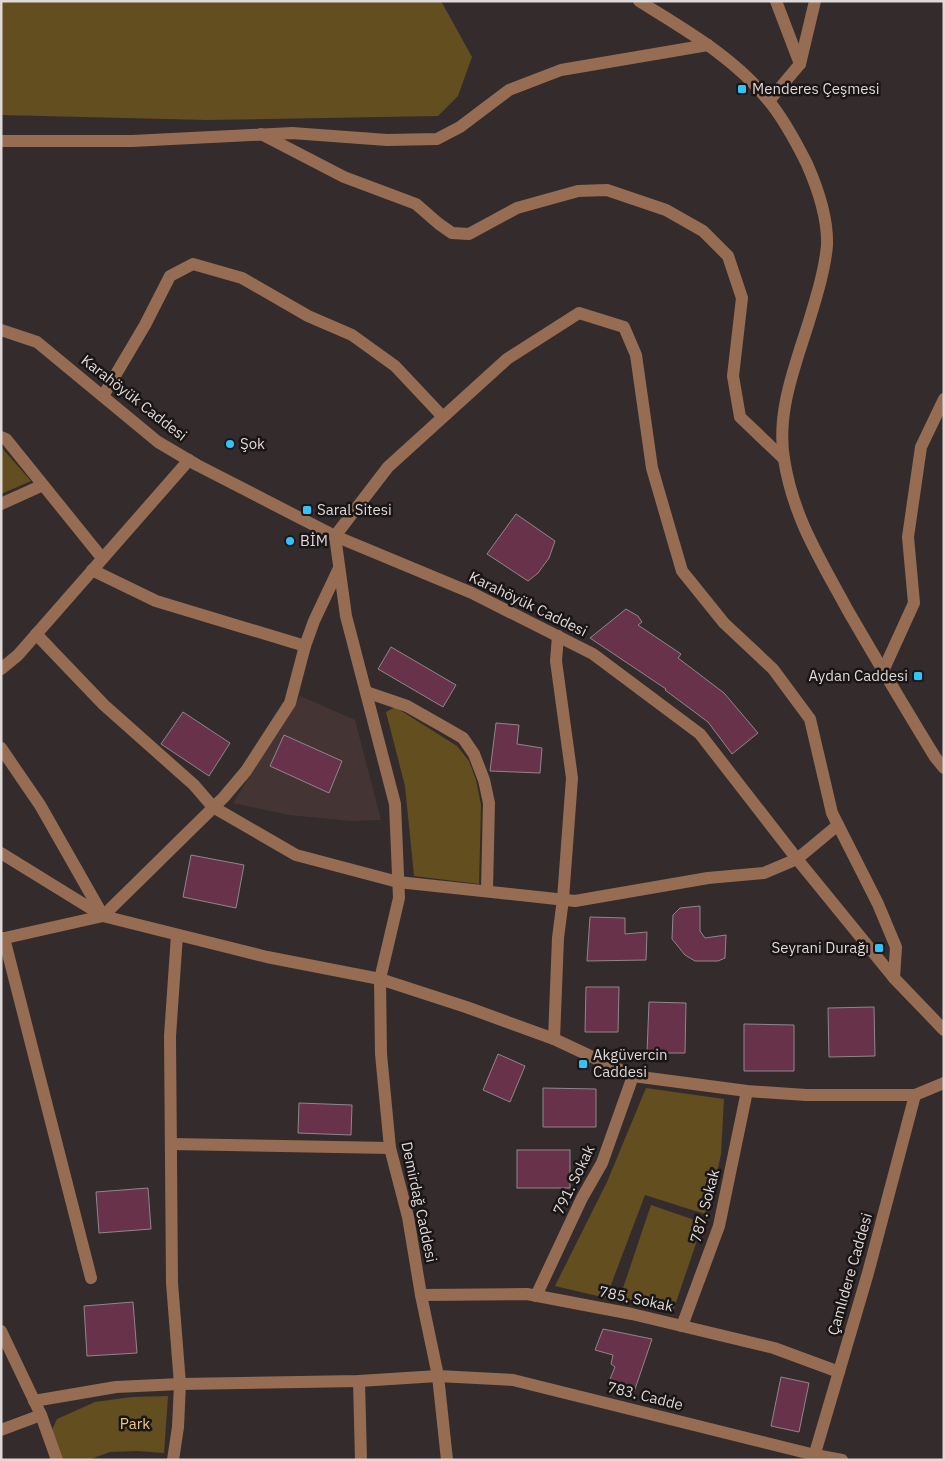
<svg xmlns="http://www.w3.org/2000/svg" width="945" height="1461" font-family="'IBM Plex Sans',sans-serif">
<rect width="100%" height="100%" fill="#342c2c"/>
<path fill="#443534" d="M 300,696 L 355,720 L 381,820 L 352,821 L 289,815 L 233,803 Z"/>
<g fill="#624e1f">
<path d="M 1,1 L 441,1 L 472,57 L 458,96 L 438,116 L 207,120 L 1,115 Z"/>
<path d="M 1,447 L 31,481 L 1,494 Z"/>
<path d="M 395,707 L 457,746 L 469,761 L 476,780 L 481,805 L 479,884 L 414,876 L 405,786 L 386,712 Z"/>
<path d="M 646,1088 L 724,1099 L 721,1154 L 708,1215 L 645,1195 L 606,1298 L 555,1286 L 607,1182 Z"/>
<path d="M 651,1205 L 703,1223 L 672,1314 L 620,1297 Z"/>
<path d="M 168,1396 L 164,1453 L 137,1451 L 110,1452 L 88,1460 L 62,1460 L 51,1432 L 57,1419 L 95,1402 L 132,1397 Z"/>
</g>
<g fill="#68324b" stroke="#8f868a">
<path d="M 516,514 L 555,541 L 549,558 L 538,573 L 528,581 L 487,554 Z"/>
<path d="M 626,609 L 638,616 L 642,622 L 638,625 L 681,654 L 678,658 L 724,693 L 758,733 L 732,754 L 708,722 L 665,690 L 666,689 L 590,638 Z"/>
<path d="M 391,647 L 456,685 L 443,707 L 378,669 Z"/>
<path d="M 183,712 L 230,743 L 209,776 L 161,744 Z"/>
<path d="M 496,723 L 519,725 L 517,744 L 542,748 L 540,773 L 490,771 Z"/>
<path d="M 284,735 L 342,761 L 329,793 L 270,766 Z"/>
<path d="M 191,855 L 244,865 L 236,908 L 183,897 Z"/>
<path d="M 700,906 L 700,931 L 705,938 L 726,935 L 725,958 L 718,961 L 695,961 L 685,955 L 672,939 L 673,915 L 680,908 Z"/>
<path d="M 590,917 L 625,918 L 625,934 L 647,932 L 646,960 L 587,961 Z"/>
<path d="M 586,987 L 619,987 L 618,1032 L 585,1032 Z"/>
<path d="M 649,1002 L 686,1003 L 685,1053 L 647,1053 Z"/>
<path d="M 874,1007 L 875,1056 L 829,1057 L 828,1008 Z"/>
<path d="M 744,1024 L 794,1025 L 794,1071 L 744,1071 Z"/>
<path d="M 498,1054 L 525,1066 L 510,1102 L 483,1090 Z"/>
<path d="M 543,1088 L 596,1089 L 596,1127 L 543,1127 Z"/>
<path d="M 299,1103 L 352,1105 L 351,1135 L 298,1133 Z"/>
<rect x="517" y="1150" width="53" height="38"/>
<path d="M 148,1188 L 151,1229 L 99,1233 L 96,1192 Z"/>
<path d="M 133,1302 L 137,1353 L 87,1356 L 84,1306 Z"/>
<path d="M 603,1329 L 652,1339 L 634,1392 L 608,1384 L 615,1367 L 611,1364 L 613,1355 L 595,1350 Z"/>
<path d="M 781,1377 L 809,1383 L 799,1432 L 771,1426 Z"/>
</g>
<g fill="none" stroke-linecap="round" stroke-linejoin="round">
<g stroke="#966d53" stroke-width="12">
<path d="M 639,1 C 685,30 734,57 768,100 C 784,119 796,142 807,164 C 818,189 828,217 827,245 C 825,269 817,295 810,318 C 796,364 776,411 784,459 C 793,517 820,559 847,609 C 876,659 905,708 935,757 L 944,768"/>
<path d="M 800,64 L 815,1"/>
<path d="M 769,101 L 800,64 L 776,1"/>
<path d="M 261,134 L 344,177 L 416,204 L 439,224 L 452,233 L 469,234 L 517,208 L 578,191 L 607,190 L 666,210 L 703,231 L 728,256 L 742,298 L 733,376 L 740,417 L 784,459"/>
<path d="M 1,141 L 132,141 L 292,133 L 387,140 L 437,139 L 460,127 L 509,90 L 561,70 L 708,45"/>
<path d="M 1,330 L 37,342 L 158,442 L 197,465 L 335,536 L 472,593 L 593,654 L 700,734 L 797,859 L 894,978 L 944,1030"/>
<path d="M 103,396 L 145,325 L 170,276 L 193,264 L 242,278 L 308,316 L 352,335 L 395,366 L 443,417"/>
<path d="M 1,437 L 6,439 L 102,558"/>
<path d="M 1,504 L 43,485"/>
<path d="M 92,570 L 156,601 L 305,646"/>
<path d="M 36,634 L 104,705 L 194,785 L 213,807 L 296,855 L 398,882 L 575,901 L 708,878 L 764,873 L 797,859 L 838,825"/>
<path d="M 1,669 L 18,655 L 189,460"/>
<path d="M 883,671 L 914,603 L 908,537 L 921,447 L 944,399"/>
<path d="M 366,692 L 407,706 L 444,727 L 463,738 L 474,754 L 484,780 L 489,803 L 487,890"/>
<path d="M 1,748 L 40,805 L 102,914"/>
<path d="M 1,853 L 103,916 L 267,957 L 380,979 L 466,1007 L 554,1039 L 633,1076 L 747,1091 L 806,1095 L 915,1095 L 944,1083"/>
<path d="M 4,938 L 91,1278"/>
<path d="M 1,939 L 103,916 L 224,797 L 246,771 L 290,703 L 305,646 L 314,621 L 339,568"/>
<path d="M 554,1039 L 558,938 L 563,899 L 572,778 L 556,661 L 558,636"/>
<path d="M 171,1144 L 390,1148"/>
<path d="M 421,1295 L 527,1294 L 632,1314 L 774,1348 L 839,1372"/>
<path d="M 536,1296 L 582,1198 L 602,1163 L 633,1076"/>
<path d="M 682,1326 L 719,1226 L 747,1091"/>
<path d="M 1,1331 L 41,1415 L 57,1460"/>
<path d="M 359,1381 L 361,1460"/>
<path d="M 34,1401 L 116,1387 L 180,1384 L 359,1381 L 438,1376 L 513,1380 L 815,1455 L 842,1460"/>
<path d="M 1,1430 L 41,1415"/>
<path d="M 173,1460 L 178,1427 L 180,1384 L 172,1283 L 170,1036 L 177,935"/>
<path d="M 447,1460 L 438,1376 L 421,1295 L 408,1217 L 390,1148 L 381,1054 L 380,979 L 399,898 L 395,804 L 346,616 L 335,536 L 388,467 L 507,359 L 579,313 L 624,327 L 636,355 L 652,468 L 682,571 L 724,623 L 773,669 L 810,719 L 832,813 L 878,904 L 896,947 L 894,978"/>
<path d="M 813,1460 L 868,1273 L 915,1095"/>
</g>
</g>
<g fill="#28c8ff" stroke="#191615" stroke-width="2">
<rect x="737" y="84" width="10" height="10" rx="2.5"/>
<circle cx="230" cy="444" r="5"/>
<rect x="302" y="505" width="10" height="10" rx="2.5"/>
<circle cx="290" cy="541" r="5"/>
<rect x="913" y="671" width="10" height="10" rx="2.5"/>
<rect x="874" y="943" width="10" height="10" rx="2.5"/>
<rect x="578" y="1059" width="10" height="10" rx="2.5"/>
</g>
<g text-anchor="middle" stroke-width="5" stroke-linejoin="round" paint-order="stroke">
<g font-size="15" fill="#dfd9d9" stroke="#191615" text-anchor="start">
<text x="752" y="94">Menderes Çeşmesi</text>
<text x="240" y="449">Şok</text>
<text x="317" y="515">Saral Sitesi</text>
<text x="300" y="546">BİM</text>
<text x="908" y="681" text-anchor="end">Aydan Caddesi</text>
<text x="869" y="953" text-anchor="end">Seyrani Durağı</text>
<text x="593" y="1060">Akgüvercin<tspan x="593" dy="17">Caddesi</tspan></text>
</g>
<g font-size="15" fill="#dfd9d9" stroke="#191615">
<text transform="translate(134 398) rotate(38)" y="5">Karahöyük Caddesi</text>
<text transform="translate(528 604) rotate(26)" y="5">Karahöyük Caddesi</text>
<text transform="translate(574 1180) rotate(-64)" y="5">791. Sokak</text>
<text transform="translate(419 1202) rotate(78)" y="5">Demirdağ Caddesi</text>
<text transform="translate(705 1206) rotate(-75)" y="5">787. Sokak</text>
<text transform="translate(850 1274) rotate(-74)" y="5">Çamlıdere Caddesi</text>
<text transform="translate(636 1299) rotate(12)" y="5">785. Sokak</text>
<text transform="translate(645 1396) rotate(14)" y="5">783. Cadde</text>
</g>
<g font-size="15" fill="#f1cb75" stroke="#191615">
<text x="135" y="1429">Park</text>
</g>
</g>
<rect width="945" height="1461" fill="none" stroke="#dfd9d9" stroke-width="5"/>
</svg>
